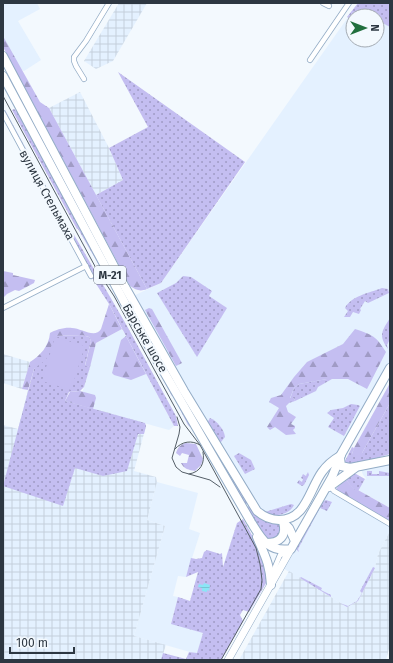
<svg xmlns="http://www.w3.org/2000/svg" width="393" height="663" font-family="'Fira Sans',sans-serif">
<defs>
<pattern id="industrial-grid" width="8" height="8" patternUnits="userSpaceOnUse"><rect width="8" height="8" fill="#e4f1ff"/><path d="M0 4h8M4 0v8" fill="none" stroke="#c4cfdc"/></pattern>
<pattern id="grass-dots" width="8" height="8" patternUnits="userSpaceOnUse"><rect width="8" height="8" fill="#c4bef1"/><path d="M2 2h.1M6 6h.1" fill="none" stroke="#a09bc5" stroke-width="1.8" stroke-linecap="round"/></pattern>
<pattern id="forest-firs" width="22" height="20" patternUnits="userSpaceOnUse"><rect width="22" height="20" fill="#c4bef1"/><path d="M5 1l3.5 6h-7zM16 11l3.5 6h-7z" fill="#a09bc5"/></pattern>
<pattern id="water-rules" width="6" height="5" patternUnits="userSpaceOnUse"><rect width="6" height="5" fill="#8ce5f6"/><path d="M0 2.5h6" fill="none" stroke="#79c5d4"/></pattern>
</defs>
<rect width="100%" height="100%" fill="#f3f9fe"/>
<g fill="#e4f1ff" fill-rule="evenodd">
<path d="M 3,3 L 37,3 L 40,9 L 18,21 L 41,60 L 24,71 L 20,69 L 3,36 Z"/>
<path d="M 358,3 L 390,18 L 390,368 L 341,455 L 331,462 L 293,517 L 261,515 L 131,297 L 161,283 ZM 353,16 L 377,16 L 377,40 L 353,40 Z"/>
<path d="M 122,329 L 174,426 L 169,430 L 79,405 L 96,343 Z"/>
<path d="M 390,460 L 390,508 L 358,490 L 366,478 L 363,475 L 360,466 Z"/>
<path d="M 157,482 L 198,493 L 189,529 L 200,533 L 186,577 L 178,576 L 173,596 L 178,597 L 171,623 L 203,633 L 197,654 L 134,636 L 165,526 L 147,520 Z"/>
<path d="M 330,486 L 390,524 L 390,531 L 378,554 L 375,568 L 358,601 L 347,607 L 281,567 Z"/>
</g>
<g fill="url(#industrial-grid)">
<path d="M 119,3 L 147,3 L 113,61 L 96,69 L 84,61 Z"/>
<path d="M 80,92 L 109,148 L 123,180 L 96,195 L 49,108 Z"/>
<path d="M 3,354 L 30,362 L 22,389 L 3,383 Z"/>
<path d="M 28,390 L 145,423 L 146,426 L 134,471 L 156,477 L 157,482 L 147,520 L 165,526 L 134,636 L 166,645 L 161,660 L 3,660 L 3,425 L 18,429 Z"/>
<path d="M 390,531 L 390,645 L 386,660 L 239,660 L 289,571 L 347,607 L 358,601 L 375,568 L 378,554 Z"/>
</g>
<g fill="url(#grass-dots)">
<path d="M 358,3 L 390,3 L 390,27 L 377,20 L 377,16 L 369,16 L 364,13 L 362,16 L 353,16 L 353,21 L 347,17 Z"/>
<path d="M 118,72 L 245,162 L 161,283 L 147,289 L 96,195 L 123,180 L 109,148 L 148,127 Z"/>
<path d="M 23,101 L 248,503 L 245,505 L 178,394 L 21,102 Z"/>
<path d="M 14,109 L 19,113 L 117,296 L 78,229 L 77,229 L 12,110 Z"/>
<path d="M 5,110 L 57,206 L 5,111 Z"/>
<path d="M 73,233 L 127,326 L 176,416 L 178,426 L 174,426 L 109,304 L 91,276 L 69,235 Z"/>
<path d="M 183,276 L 191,277 L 212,291 L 209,296 L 227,308 L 197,357 L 157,293 L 176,283 Z"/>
<path d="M 382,288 L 388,289 L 389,293 L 368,303 L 365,301 L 360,309 L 361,310 L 359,314 L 353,312 L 350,317 L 344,317 L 348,311 L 345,308 C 351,296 369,293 382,288 Z"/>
<path d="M 390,318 L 390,339 L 387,345 L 388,349 C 378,335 382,331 390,318 Z"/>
<path d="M 133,325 L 191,425 L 190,427 L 188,425 L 173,396 L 172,396 Z"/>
<path d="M 82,335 L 89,337 L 91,341 L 85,365 L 90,367 L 84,387 L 80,391 L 69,392 L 65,401 L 145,423 L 146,426 L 144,434 L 138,434 L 127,471 L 103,476 L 75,468 L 63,506 L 3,486 L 34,369 L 54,336 Z"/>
<path d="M 327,379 L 332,379 L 318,387 L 316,391 L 295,401 L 294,398 L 290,399 L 294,388 L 299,384 Z"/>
<path d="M 390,403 L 390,454 L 353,465 L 345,463 L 345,461 L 352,447 L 354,448 L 352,454 L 362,453 Z"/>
<path d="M 351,404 L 358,405 L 360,406 L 344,436 L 328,427 L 334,418 L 327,413 L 331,410 L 343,408 Z"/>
<path d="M 210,418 C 217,421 224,429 225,437 L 221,442 L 219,442 L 207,423 Z"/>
<path d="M 239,453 L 251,460 L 255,469 L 245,474 L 234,456 Z"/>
<path d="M 367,471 L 372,471 L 372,474 L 379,474 L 379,471 L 390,473 L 390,476 L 367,476 Z"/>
<path d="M 308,472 L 309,475 L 304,485 L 302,486 L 297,483 L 299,480 L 302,482 L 303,479 L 301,478 L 303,474 L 306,476 Z"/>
<path d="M 352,474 L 356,474 L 365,479 L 357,493 L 345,479 Z"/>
<path d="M 326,500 L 332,502 L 327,511 L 320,508 L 298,549 L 299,552 L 296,549 L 322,502 Z"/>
<path d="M 291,504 L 294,505 C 289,515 277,516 266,515 L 265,512 Z"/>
<path d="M 249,506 L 254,513 L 278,521 L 281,528 L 279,536 L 269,540 L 265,538 L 246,508 Z"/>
<path d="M 243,519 L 264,557 L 267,581 L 265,585 L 249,612 L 243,610 L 240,615 L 243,621 L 221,660 L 161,660 L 163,653 L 186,659 L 189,652 L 197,653 L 203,633 L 171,624 L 178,597 L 190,601 L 198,572 L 186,577 L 191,558 L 196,559 L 202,558 L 204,552 L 207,550 L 220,554 L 222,553 L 223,567 L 237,523 Z"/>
<path d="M 373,567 L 375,568 L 358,601 L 347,607 L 340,603 L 348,606 L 357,601 L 362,593 L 360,591 Z"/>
<path d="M 301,577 L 322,588 L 321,590 L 331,595 L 331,597 L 300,578 Z"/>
</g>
<g fill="url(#forest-firs)">
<path d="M 3,36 L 40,102 L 49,108 L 147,289 C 140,292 136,290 130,286 L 3,47 Z"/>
<path d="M 3,271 L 13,273 L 13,275 L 35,280 L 34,283 L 19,291 L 15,290 L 7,294 L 3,298 Z"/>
<path d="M 109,304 L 122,329 L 96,343 L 90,367 L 85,366 L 91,341 L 89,337 L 82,335 L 55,336 L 46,360 L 36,367 L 34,369 L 28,390 L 22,389 L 30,362 C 40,356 49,346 50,333 C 55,330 65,327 72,328 C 81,328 95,339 101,329 Z"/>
<path d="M 149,308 L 152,309 L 182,363 L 176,366 L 145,310 Z"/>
<path d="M 355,329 C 373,335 376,336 386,352 L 367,389 L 348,379 L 327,379 L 299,384 L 294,388 L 290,398 L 294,398 L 295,401 L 289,403 L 286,406 L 288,412 L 296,417 L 291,424 L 295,426 L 295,428 L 293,430 L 296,434 L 286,435 L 275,427 L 270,430 L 267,427 L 279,408 L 269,402 L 271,398 L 281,395 L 294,377 L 307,362 L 343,344 Z"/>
<path d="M 126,336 L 146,374 L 131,380 L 114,375 L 112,373 L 121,340 Z"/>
<path d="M 390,383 L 390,403 L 362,453 L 356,458 L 352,454 L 354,448 Z"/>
<path d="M 80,391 L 95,395 L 96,398 L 93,409 L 65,401 L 70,392 Z"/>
<path d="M 186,443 L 196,444 L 203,459 L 201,465 L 195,471 C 189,470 184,469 181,463 L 187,463 L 189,455 L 182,453 L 180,456 L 176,453 C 178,447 180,445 186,443 Z"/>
<path d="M 345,479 L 357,492 L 358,490 L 390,508 L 390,524 L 334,491 Z"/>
</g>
<path fill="#c4bef1" d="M 55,337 L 85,346 L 71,390 L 42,381 Z"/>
<path fill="url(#water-rules)" d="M 204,583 L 210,585 L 209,591 L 207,590 L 207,592 L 202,591 L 202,588 L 198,587 L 199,584 L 203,585 Z"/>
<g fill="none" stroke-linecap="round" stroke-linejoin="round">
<g stroke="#93acc6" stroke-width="6">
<g id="street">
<path d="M 323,3 L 329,6"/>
<path d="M 310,60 L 349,3"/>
<path d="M 84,79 L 76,66 L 74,61 L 74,57 L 86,41 L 109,3"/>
<path d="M 3,113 L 91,276"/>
<path d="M 3,308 L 86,266"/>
<path d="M 330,486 L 334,491 L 390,524"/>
<path d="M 272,574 L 280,555 L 283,554 L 287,555"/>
</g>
</g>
<g stroke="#93acc6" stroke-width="8">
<path id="primary" d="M 228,660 L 291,549"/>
</g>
<g stroke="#93acc6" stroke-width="10">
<g id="highway">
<path d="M 3,56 L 125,287 L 184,391 L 257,511 C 264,517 270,520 279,520 C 306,520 309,490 322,472 C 327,465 333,460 340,456"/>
<path d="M 3,76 L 135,322 L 251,522 C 261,538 268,553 291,549 L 332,477 L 341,455"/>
<path d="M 339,458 L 390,368"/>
<path d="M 340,458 L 341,466 L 350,468 L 390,460"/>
<path d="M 329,487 L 355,468"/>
<path d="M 284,523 L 289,528 L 295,541"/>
<path d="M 257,537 C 265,556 270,564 271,585"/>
<path d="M 266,543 C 280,543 287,536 283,522"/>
</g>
</g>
<use href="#street" stroke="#fff" stroke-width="4.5"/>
<use href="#primary" stroke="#fff" stroke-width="7"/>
<use href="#highway" stroke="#fff" stroke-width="8"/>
<g stroke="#545e67" stroke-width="1">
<path d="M 3,96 L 97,270 L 114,296 L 184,424 L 200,445 L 256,548 L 260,564 L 262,580 L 261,589 L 221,660"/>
<path d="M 177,417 L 180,427 L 179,434 L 172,458 L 176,467 L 182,472 L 210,480 L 220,487"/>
<path d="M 175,449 C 182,441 192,440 200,445"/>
<path d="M 189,474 C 201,472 205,463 203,452"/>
</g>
</g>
<g text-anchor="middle" stroke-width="4" stroke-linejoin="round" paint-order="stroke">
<rect fill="#f3f9fe" stroke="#68717a" stroke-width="1" x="94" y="266" width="32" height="18" rx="3"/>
<g font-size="11" font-weight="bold" fill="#2d3742">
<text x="110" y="279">М-21</text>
</g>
<g font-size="12" fill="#2d3742" stroke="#f3f9fe">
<text transform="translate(47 195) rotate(61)" y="4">вулиця Стельмаха</text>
<text transform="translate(145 338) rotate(60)" y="4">Барське шосе</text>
</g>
</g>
<rect width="393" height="663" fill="none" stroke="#2d3742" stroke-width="8"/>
<g transform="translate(365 28) rotate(90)"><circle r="19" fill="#f3f9fe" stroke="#a4abb3"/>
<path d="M0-3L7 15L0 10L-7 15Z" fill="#216f3e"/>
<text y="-6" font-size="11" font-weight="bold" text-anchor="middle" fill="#2d3742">N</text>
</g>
<path d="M10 647v6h64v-6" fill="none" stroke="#2d3742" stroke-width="2"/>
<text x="16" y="647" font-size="12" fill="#2d3742" stroke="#f3f9fe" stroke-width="3" paint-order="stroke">100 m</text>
</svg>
